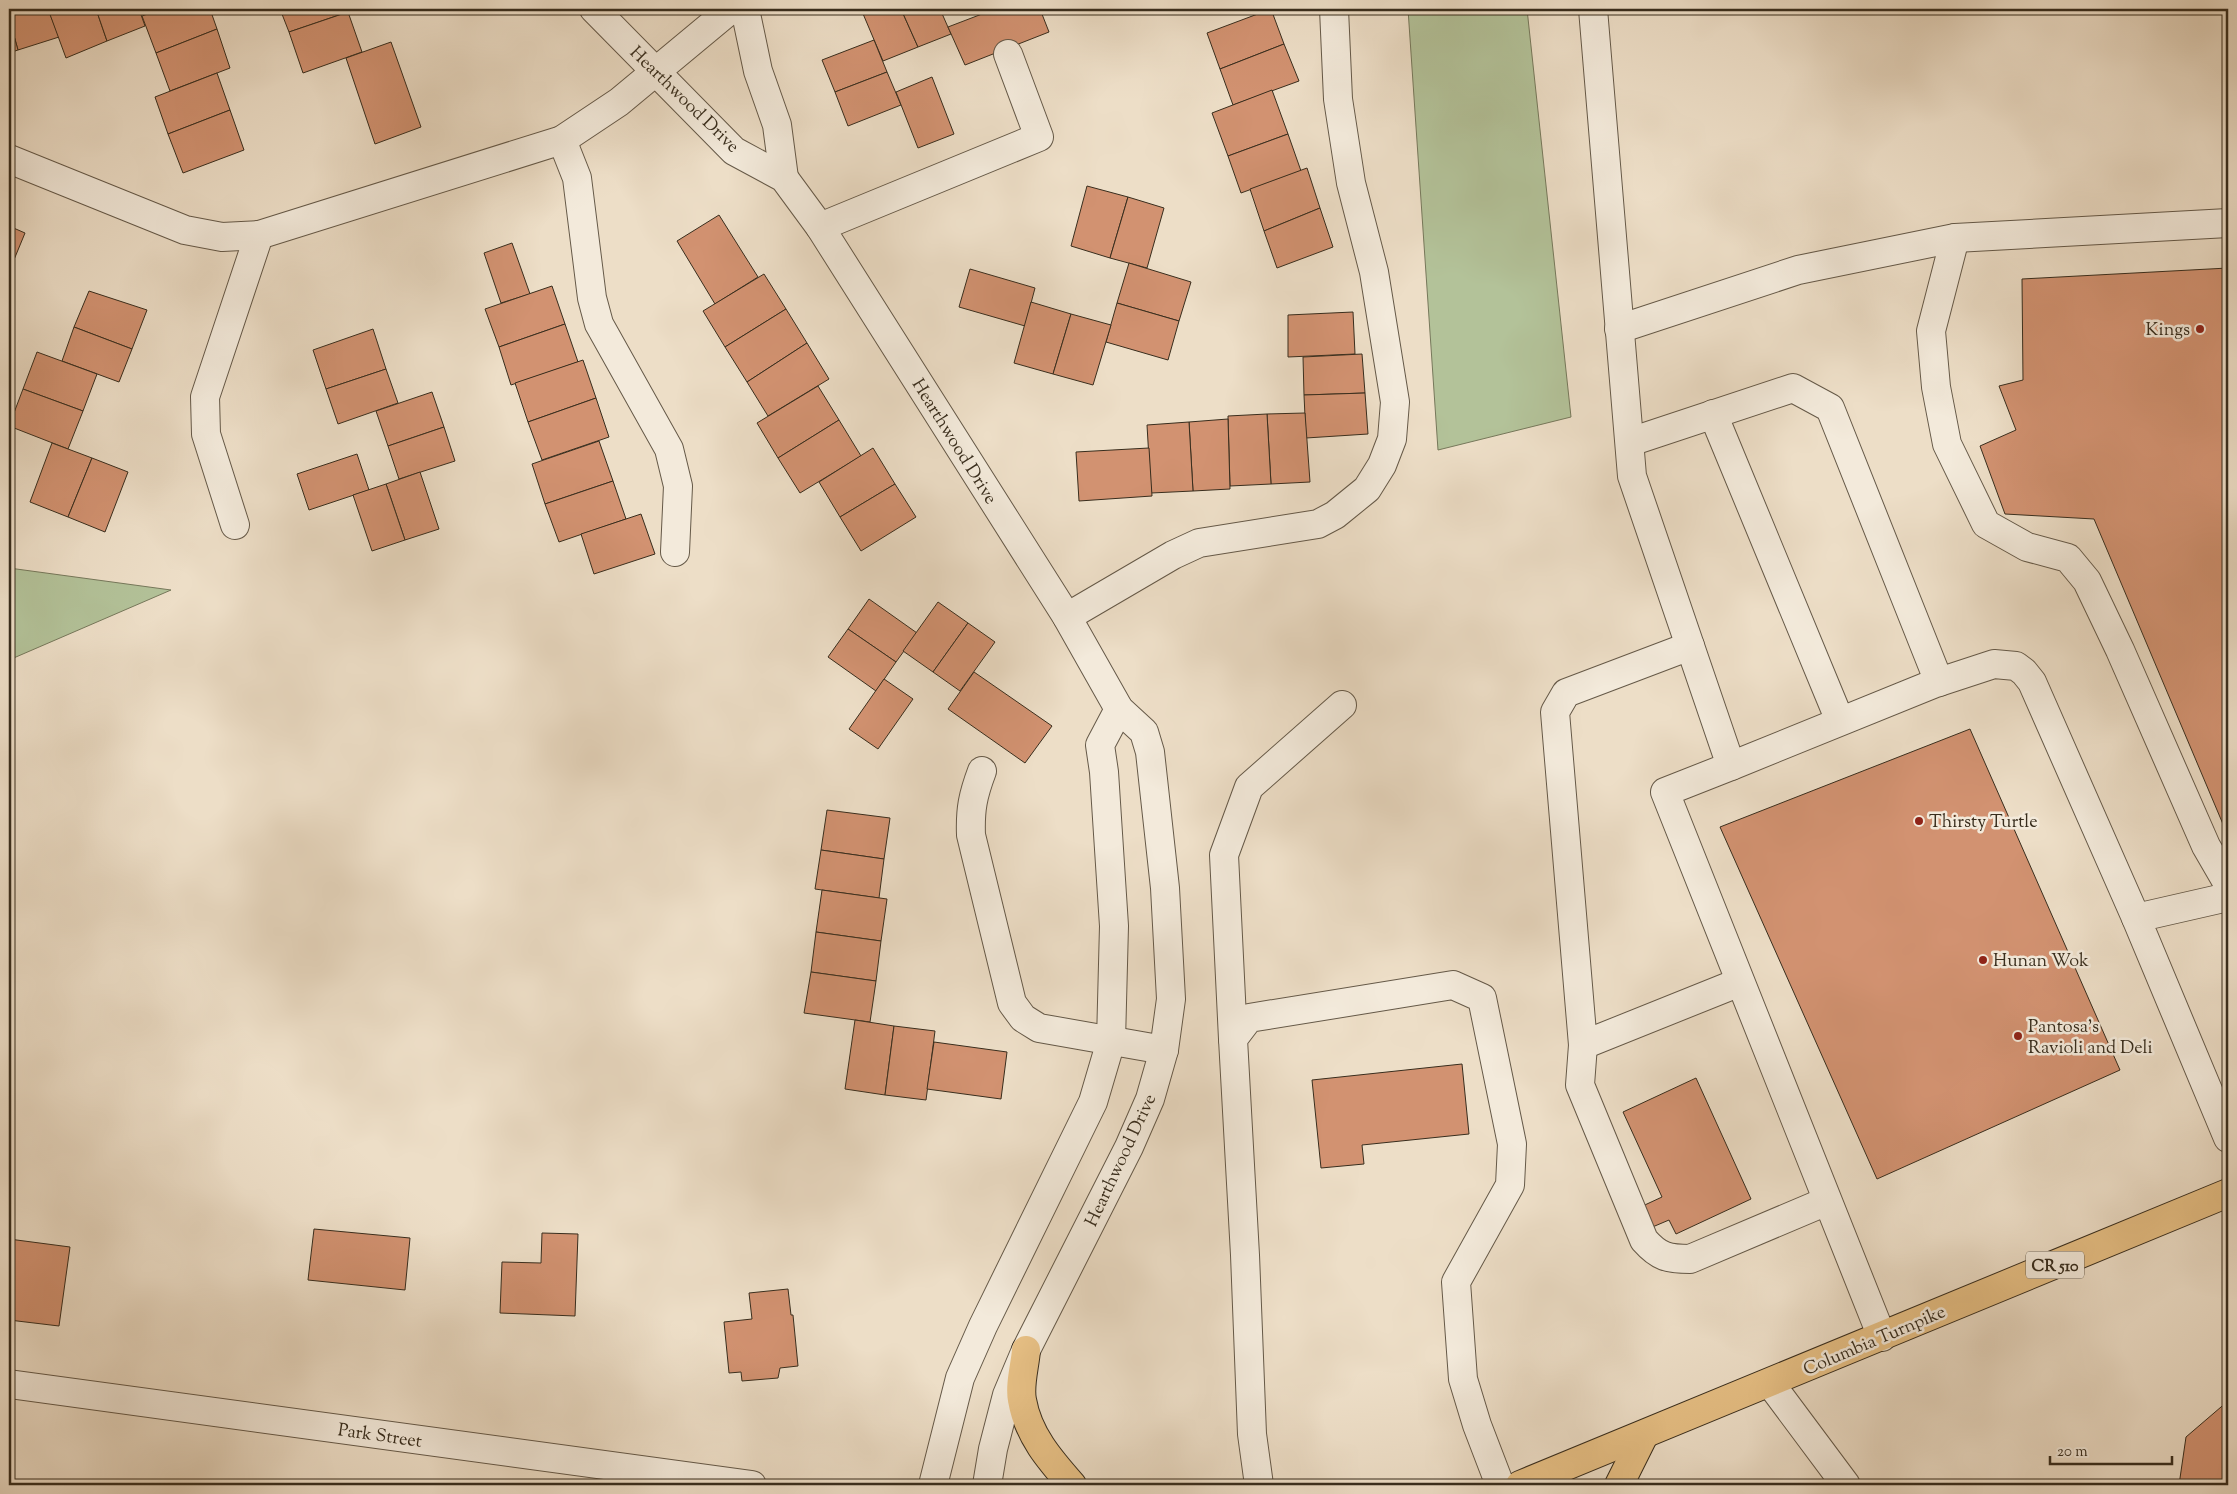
<svg xmlns="http://www.w3.org/2000/svg" width="2237" height="1494" font-family="'Sorts Mill Goudy',serif">
<rect width="100%" height="100%" fill="#eddec7"/>
<filter id="stains"><feTurbulence type="fractalNoise" baseFrequency=".004" numOctaves="4"/><feColorMatrix values="0 0 0 0 .2 0 0 0 0 .09 0 0 0 0 .02 0 0 0 .5 -.17"/></filter>
<radialGradient id="worn" r=".72"><stop offset=".6" stop-color="#630" stop-opacity="0"/><stop offset="1" stop-color="#630" stop-opacity=".3"/></radialGradient>
<g fill="#b3c299" stroke="#76785b">
<path d="M 1408,9 L 1527,9 L 1571,417 L 1438,450 Z"/>
<path d="M 9,568 L 171,590 L 9,660 Z"/>
</g>
<g fill="#d29271" stroke="#382d1d">
<path d="M 9,9 L 48,9 L 59,37 L 18,50 L 9,18 Z"/>
<path d="M 48,9 L 96,9 L 107,41 L 66,58 Z"/>
<path d="M 96,9 L 139,9 L 145,26 L 107,41 Z"/>
<path d="M 161,9 L 210,9 L 217,29 L 156,53 L 142,16 Z"/>
<path d="M 280,9 L 347,9 L 348,12 L 289,32 Z"/>
<path d="M 861,9 L 901,9 L 918,47 L 883,61 Z"/>
<path d="M 901,9 L 940,9 L 951,34 L 918,47 Z"/>
<path d="M 995,9 L 1040,9 L 1049,32 L 965,65 L 948,27 Z"/>
<path d="M 1271,9 L 1284,44 L 1220,69 L 1207,33 Z"/>
<path d="M 348,12 L 362,52 L 303,73 L 289,32 Z"/>
<path d="M 9,18 L 18,50 L 9,53 Z"/>
<path d="M 217,29 L 230,68 L 170,91 L 156,53 Z"/>
<path d="M 874,40 L 887,72 L 835,92 L 822,60 Z"/>
<path d="M 391,42 L 421,127 L 375,144 L 346,58 Z"/>
<path d="M 1284,44 L 1299,81 L 1233,105 L 1220,69 Z"/>
<path d="M 887,72 L 901,105 L 848,126 L 835,92 Z"/>
<path d="M 217,73 L 230,110 L 168,134 L 155,97 Z"/>
<path d="M 932,77 L 954,134 L 918,148 L 896,92 Z"/>
<path d="M 1272,90 L 1288,134 L 1228,156 L 1212,113 Z"/>
<path d="M 230,110 L 244,150 L 183,173 L 168,134 Z"/>
<path d="M 1288,134 L 1301,171 L 1241,193 L 1228,156 Z"/>
<path d="M 1307,168 L 1320,208 L 1264,231 L 1250,189 Z"/>
<path d="M 1087,186 L 1128,197 L 1110,258 L 1071,246 Z"/>
<path d="M 1128,197 L 1164,208 L 1147,268 L 1110,258 Z"/>
<path d="M 1320,208 L 1333,247 L 1277,268 L 1264,231 Z"/>
<path d="M 719,215 L 758,277 L 715,304 L 677,241 Z"/>
<path d="M 9,226 L 25,233 L 11,267 L 9,267 Z"/>
<path d="M 512,243 L 530,294 L 501,303 L 484,253 Z"/>
<path d="M 1129,263 L 1191,282 L 1179,321 L 1117,303 Z"/>
<path d="M 2228,268 L 2228,836 L 2094,519 L 2005,514 L 1980,446 L 2016,430 L 1999,386 L 2023,380 L 2022,279 Z"/>
<path d="M 970,269 L 1035,288 L 1025,326 L 959,307 Z"/>
<path d="M 764,274 L 786,309 L 725,347 L 703,311 Z"/>
<path d="M 552,286 L 565,324 L 499,347 L 485,309 Z"/>
<path d="M 89,291 L 147,310 L 132,349 L 74,327 Z"/>
<path d="M 1031,302 L 1071,314 L 1053,374 L 1014,363 Z"/>
<path d="M 1117,303 L 1179,321 L 1168,360 L 1106,342 Z"/>
<path d="M 786,309 L 807,343 L 747,382 L 725,347 Z"/>
<path d="M 1353,312 L 1355,354 L 1288,357 L 1288,315 Z"/>
<path d="M 1071,314 L 1111,325 L 1093,385 L 1053,374 Z"/>
<path d="M 565,324 L 578,362 L 511,385 L 499,347 Z"/>
<path d="M 74,327 L 132,349 L 119,382 L 62,361 Z"/>
<path d="M 373,329 L 386,369 L 326,389 L 313,350 Z"/>
<path d="M 807,343 L 829,379 L 768,416 L 747,382 Z"/>
<path d="M 37,352 L 97,374 L 83,411 L 23,389 Z"/>
<path d="M 1362,354 L 1365,393 L 1304,395 L 1303,357 Z"/>
<path d="M 583,360 L 596,398 L 528,422 L 515,383 Z"/>
<path d="M 386,369 L 398,403 L 338,424 L 326,389 Z"/>
<path d="M 818,386 L 839,420 L 778,458 L 757,423 Z"/>
<path d="M 23,389 L 83,411 L 68,449 L 9,426 Z"/>
<path d="M 432,392 L 444,427 L 388,446 L 376,411 Z"/>
<path d="M 1365,393 L 1368,434 L 1306,438 L 1304,395 Z"/>
<path d="M 596,398 L 609,437 L 542,460 L 528,422 Z"/>
<path d="M 1305,413 L 1310,482 L 1271,484 L 1267,414 Z"/>
<path d="M 1267,414 L 1271,484 L 1230,486 L 1228,416 Z"/>
<path d="M 1228,419 L 1230,489 L 1193,491 L 1189,422 Z"/>
<path d="M 839,420 L 861,456 L 800,493 L 778,458 Z"/>
<path d="M 1189,422 L 1193,491 L 1151,493 L 1147,425 Z"/>
<path d="M 444,427 L 455,461 L 399,479 L 388,446 Z"/>
<path d="M 599,441 L 613,481 L 545,504 L 532,464 Z"/>
<path d="M 52,443 L 92,458 L 68,517 L 30,502 Z"/>
<path d="M 873,448 L 895,484 L 840,517 L 819,482 Z"/>
<path d="M 1149,448 L 1152,496 L 1079,501 L 1076,452 Z"/>
<path d="M 357,454 L 369,490 L 309,510 L 297,474 Z"/>
<path d="M 92,458 L 128,472 L 105,532 L 68,517 Z"/>
<path d="M 420,472 L 439,529 L 405,540 L 386,484 Z"/>
<path d="M 613,481 L 626,519 L 559,542 L 545,504 Z"/>
<path d="M 386,484 L 405,540 L 372,551 L 353,495 Z"/>
<path d="M 895,484 L 916,517 L 861,551 L 840,517 Z"/>
<path d="M 641,514 L 655,554 L 594,574 L 581,534 Z"/>
<path d="M 869,599 L 917,633 L 896,662 L 848,629 Z"/>
<path d="M 938,602 L 968,623 L 933,672 L 903,651 Z"/>
<path d="M 968,623 L 995,642 L 960,691 L 933,672 Z"/>
<path d="M 848,629 L 896,662 L 876,691 L 828,657 Z"/>
<path d="M 974,672 L 1052,726 L 1025,763 L 948,709 Z"/>
<path d="M 884,679 L 913,699 L 878,749 L 849,729 Z"/>
<path d="M 1970,729 L 2120,1070 L 1877,1179 L 1720,827 Z"/>
<path d="M 827,810 L 890,818 L 884,859 L 821,850 Z"/>
<path d="M 821,850 L 884,859 L 879,898 L 815,889 Z"/>
<path d="M 822,890 L 887,899 L 881,941 L 816,932 Z"/>
<path d="M 816,932 L 881,941 L 876,981 L 811,972 Z"/>
<path d="M 811,972 L 876,981 L 870,1022 L 804,1013 Z"/>
<path d="M 855,1020 L 894,1026 L 885,1095 L 845,1089 Z"/>
<path d="M 894,1026 L 935,1031 L 926,1100 L 885,1095 Z"/>
<path d="M 934,1042 L 1007,1052 L 1001,1099 L 927,1089 Z"/>
<path d="M 1462,1064 L 1469,1134 L 1362,1145 L 1364,1164 L 1321,1168 L 1312,1080 Z"/>
<path d="M 1696,1078 L 1751,1199 L 1676,1234 L 1669,1220 L 1643,1231 L 1634,1210 L 1662,1197 L 1623,1112 Z"/>
<path d="M 314,1229 L 410,1238 L 405,1290 L 308,1280 Z"/>
<path d="M 542,1233 L 578,1234 L 575,1316 L 500,1313 L 502,1262 L 541,1263 Z"/>
<path d="M 9,1239 L 70,1247 L 59,1326 L 9,1320 Z"/>
<path d="M 788,1289 L 791,1315 L 793,1315 L 798,1366 L 780,1368 L 778,1378 L 742,1381 L 741,1372 L 729,1373 L 724,1322 L 752,1319 L 749,1293 Z"/>
<path d="M 2228,1401 L 2228,1485 L 2179,1485 L 2186,1437 Z"/>
<path d="M 2128,1483 L 2158,1485 L 2128,1485 Z"/>
</g>
<g fill="none" stroke-linecap="round" stroke-linejoin="round">
<g stroke="#655948" stroke-width="30">
<g id="minor">
<path d="M 594,9 L 734,151 L 784,178 L 820,227 L 1067,617 L 1119,709 L 1144,732 L 1150,752 L 1165,888 L 1171,999 L 1164,1050 L 1150,1099 L 1129,1147 L 1026,1350 L 1007,1395 L 993,1449 L 987,1485"/>
<path d="M 745,9 L 758,71 L 777,125 L 784,178"/>
<path d="M 1593,9 L 1632,476 L 1731,766 L 1665,792 L 1882,1337"/>
<path d="M 562,140 L 577,178 L 592,298 L 599,324 L 669,449 L 678,486 L 675,552"/>
<path d="M 9,159 L 185,230 L 222,237 L 259,235"/>
<path d="M 820,227 L 1039,137 L 1008,54"/>
<path d="M 1955,238 L 1931,331 L 1936,387 L 1947,444 L 1986,524 L 2027,547 L 2068,558 L 2087,581 L 2120,650 L 2206,846 L 2228,884"/>
<path d="M 1619,329 L 1798,270 L 1955,238 L 2228,223"/>
<path d="M 1713,414 L 1840,721"/>
<path d="M 1630,442 L 1793,388 L 1830,408 L 1939,682"/>
<path d="M 235,525 L 206,434 L 205,397 L 259,235 L 562,140 L 619,102 L 731,9"/>
<path d="M 1067,617 L 1173,555 L 1199,543 L 1318,524 L 1335,515 L 1367,489 L 1382,465 L 1392,439 L 1395,402 L 1374,272 L 1351,183 L 1338,99 L 1334,9"/>
<path d="M 1690,646 L 1566,693 L 1555,712 L 1583,1045 L 1740,982"/>
<path d="M 1731,766 L 1933,684 L 1994,664 L 2016,666 L 2024,672 L 2032,682 L 2136,918"/>
<path d="M 982,771 C 973,795 970,809 971,835 L 1012,1003 L 1023,1018 L 1039,1028 L 1164,1050"/>
<path d="M 2228,897 L 2136,918 L 2228,1138"/>
<path d="M 1233,1039 L 1224,855 L 1249,787 L 1342,705"/>
<path d="M 1583,1045 L 1580,1085 L 1644,1240 C 1659,1257 1668,1259 1690,1259 L 1827,1201"/>
<path d="M 1770,1383 L 1846,1485"/>
<path d="M 9,1384 L 752,1485"/>
<path d="M 933,1485 L 960,1378 L 983,1326 L 1093,1102 L 1111,1041 L 1114,926 L 1104,772 L 1100,745 L 1119,709"/>
<path d="M 1259,1485 L 1252,1434 L 1245,1255 L 1233,1039 L 1249,1018 L 1453,985 L 1482,998 L 1512,1144 L 1510,1185 L 1456,1282 L 1463,1379 L 1477,1425 L 1500,1485"/>
</g>
</g>
<g stroke="#382d1d" stroke-width="30">
<g id="major">
<path d="M 1026,1350 C 1025,1365 1019,1385 1022,1400 C 1028,1435 1050,1460 1072,1485"/>
<path d="M 1520,1485 L 2228,1193"/>
<path d="M 1619,1485 L 1644,1435"/>
</g>
</g>
<use href="#minor" stroke="#f3eadb" stroke-width="28"/>
<use href="#major" stroke="#e6bf84" stroke-width="28"/>
</g>
<g fill="#8f2418" stroke="#f3eadb" stroke-width="2">
<circle cx="2200" cy="329" r="5"/>
<circle cx="1919" cy="821" r="5"/>
<circle cx="1983" cy="960" r="5"/>
<circle cx="2018" cy="1036" r="5"/>
</g>
<g text-anchor="middle" stroke-width="5" stroke-linejoin="round" paint-order="stroke">
<rect fill="#f3eadb" stroke="#706656" stroke-width="1" x="2026" y="1251.5" width="58" height="27" rx="4"/>
<g font-size="16" font-weight="bold" fill="#382d1d">
<text x="2055" y="1271">CR 510</text>
</g>
<g font-size="18" fill="#382d1d" stroke="#f3eadb">
<text transform="translate(685 99) rotate(44)" y="6">Hearthwood Drive</text>
<text transform="translate(955 441) rotate(58)" y="6">Hearthwood Drive</text>
<text transform="translate(1120 1160) rotate(-65)" y="6">Hearthwood Drive</text>
<text transform="translate(1874 1340) rotate(-23)" y="6">Columbia Turnpike</text>
<text transform="translate(380 1435) rotate(8)" y="6">Park Street</text>
</g>
<g font-size="18" fill="#382d1d" stroke="#f3eadb" text-anchor="start">
<text x="2190" y="335" text-anchor="end">Kings</text>
<text x="1929" y="827">Thirsty Turtle</text>
<text x="1993" y="966">Hunan Wok</text>
<text x="2028" y="1032">Pantosa's<tspan x="2028" dy="21">Ravioli and Deli</tspan></text>
</g>
</g>
<rect width="2237" height="1494" fill="none" stroke="#eddec7" stroke-width="30"/>
<rect x="10" y="10" width="2217" height="1474" fill="none" stroke="#382d1d" stroke-width="2.5"/>
<rect x="15" y="15" width="2207" height="1464" fill="none" stroke="#382d1d"/>
<path d="M2050 1456v8h122v-8" fill="none" stroke="#382d1d" stroke-width="2.5"/>
<text x="2057" y="1456" font-size="15" fill="#382d1d" stroke="#f3eadb" stroke-width="4" paint-order="stroke">20 m</text>
<rect width="100%" height="100%" filter="url(#stains)"/>
<rect width="100%" height="100%" fill="url(#worn)"/>
</svg>
